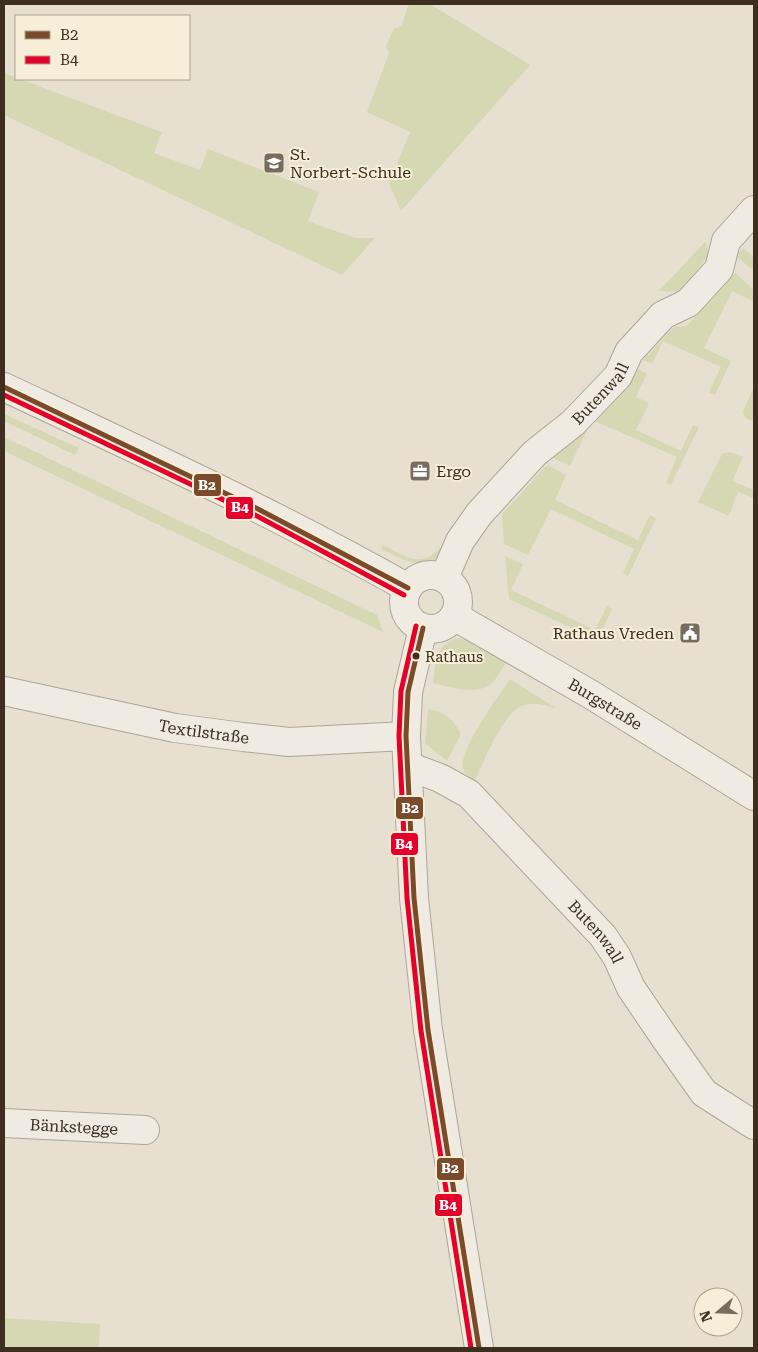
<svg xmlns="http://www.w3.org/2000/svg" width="758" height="1352" font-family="'Roboto Serif',serif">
<rect width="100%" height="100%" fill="#e7e0d1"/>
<g fill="#d6d7b3">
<path d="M 409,4 L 430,4 L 530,65 L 401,211 L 389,184 L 410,132 L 367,112 L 389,53 L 386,46 L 394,29 L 401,26 Z"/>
<path d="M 4,73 L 162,132 L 154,153 L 200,170 L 208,149 L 319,192 L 308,221 L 355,238 L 375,238 L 342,275 L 4,115 Z"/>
<path d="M 706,241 L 709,255 L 680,292 L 659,291 Z"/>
<path d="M 743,248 L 754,257 L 754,271 L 736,256 Z"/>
<path d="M 735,273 L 754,290 L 754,302 L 732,291 L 704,348 L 731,361 L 715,395 L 709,392 L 721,367 L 663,341 L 652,364 L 643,360 L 674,327 L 687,326 Z"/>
<path d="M 637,368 L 647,374 L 636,397 L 649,403 L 636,430 L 681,451 L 693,425 L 699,427 L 671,485 L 666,483 L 677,457 L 592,420 L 570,466 L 553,458 Z"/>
<path d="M 754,387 L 754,422 L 745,418 L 743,411 Z"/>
<path d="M 4,414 L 79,448 L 75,455 L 4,421 Z"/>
<path d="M 4,437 L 377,615 L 383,632 L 4,451 Z"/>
<path d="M 730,452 L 743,457 L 732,481 L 754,490 L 754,498 L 738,492 L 729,516 L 698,502 L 722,454 Z"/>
<path d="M 547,465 L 566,475 L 555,500 L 638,540 L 650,515 L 656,518 L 628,576 L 623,573 L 634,549 L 551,509 L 528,555 L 504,544 L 502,514 Z"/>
<path d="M 384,545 C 407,557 420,569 441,547 L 445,550 C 425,574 404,560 381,549 Z"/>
<path d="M 505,556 L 523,564 L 511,590 L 595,630 L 607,606 L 612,609 L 598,640 L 509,599 Z"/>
<path d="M 457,638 L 465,639 L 507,661 C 502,668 497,679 491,684 C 474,696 451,687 433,683 C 436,663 434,646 457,638 Z"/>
<path d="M 510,679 L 556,708 C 544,705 530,701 518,708 C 501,719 483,762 475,781 C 470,777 464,774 463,767 C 459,750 499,695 510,679 Z"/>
<path d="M 428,709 C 447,713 451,717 461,734 L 447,761 L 425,743 Z"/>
<path d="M 4,1318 L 100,1324 L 99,1348 L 4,1348 Z"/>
</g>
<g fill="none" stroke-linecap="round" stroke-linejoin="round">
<g stroke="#ada599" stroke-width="30">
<g id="minor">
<circle cx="431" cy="602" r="27"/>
<path id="s1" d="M 444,578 L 460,541 L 479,514 L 535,453 L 573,423 L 618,376 L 629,352 L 663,315 L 688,303 L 719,269 L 726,241 L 754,210"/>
<path id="s2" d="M 454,616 L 590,694 L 754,796"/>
<path d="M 423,628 L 408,692 L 406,736 L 414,898 L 428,1030 L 479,1348"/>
<path id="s3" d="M 4,691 L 175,728 L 243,737 L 289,742 L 406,736"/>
<path id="s4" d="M 408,766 L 440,778 L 469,794 L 603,936 L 617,957 L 631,988 L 665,1038 L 704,1093 L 754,1125"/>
<path id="s5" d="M 4,1123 L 145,1130"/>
</g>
</g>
<g stroke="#ada599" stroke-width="30">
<path id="tertiary" d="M 4,387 C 140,451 277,514 408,588"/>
</g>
<use href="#minor" stroke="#efebe3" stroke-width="28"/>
<use href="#tertiary" stroke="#efebe3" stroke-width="28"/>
<g stroke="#f7eed8" stroke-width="9">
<g id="bus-1">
<path d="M 4,387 L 258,509 L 408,588"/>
<path d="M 423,628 L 408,692 L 406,736 L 414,898 L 428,1030 L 479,1348"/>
</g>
</g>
<g stroke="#f7eed8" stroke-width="9">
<g id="bus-2">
<path d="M 4,395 L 255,515 L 404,595"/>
<path d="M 416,626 L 401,691 L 399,736 L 407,898 L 421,1031 L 471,1348"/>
</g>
</g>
<use href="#bus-1" stroke="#7a4b2a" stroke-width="5"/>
<use href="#bus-2" stroke="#e4002b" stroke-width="5"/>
</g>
<defs>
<g id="school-square" transform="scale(1.125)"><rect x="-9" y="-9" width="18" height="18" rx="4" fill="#786c5e" stroke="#f7eed8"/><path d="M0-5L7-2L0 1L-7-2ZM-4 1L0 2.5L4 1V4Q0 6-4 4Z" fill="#fff"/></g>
<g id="office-square" transform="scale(1.125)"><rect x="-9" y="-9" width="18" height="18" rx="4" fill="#786c5e" stroke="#f7eed8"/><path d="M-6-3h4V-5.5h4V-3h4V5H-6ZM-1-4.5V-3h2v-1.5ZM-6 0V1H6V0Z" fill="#fff"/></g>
<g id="civic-square" transform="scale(1.125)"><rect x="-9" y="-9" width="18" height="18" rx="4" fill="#786c5e" stroke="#f7eed8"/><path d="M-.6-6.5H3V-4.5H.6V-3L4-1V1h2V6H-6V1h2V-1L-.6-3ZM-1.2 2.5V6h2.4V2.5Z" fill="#fff"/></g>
</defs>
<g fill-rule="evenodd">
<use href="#school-square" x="274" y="163"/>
<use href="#office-square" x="420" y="471"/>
<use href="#civic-square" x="690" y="633"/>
</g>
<circle fill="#3d2e20" stroke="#f7eed8" stroke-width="2" cx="416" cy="656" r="4.5"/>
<g text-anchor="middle" stroke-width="4" stroke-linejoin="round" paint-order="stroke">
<g font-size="15" fill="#3d2e20" stroke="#f7eed8" text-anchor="start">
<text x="425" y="662">Rathaus</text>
</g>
<g font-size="16" fill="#3d2e20" stroke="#f7eed8" text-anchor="start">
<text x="290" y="160">St.<tspan x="290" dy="18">Norbert-Schule</tspan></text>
<text x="436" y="477">Ergo</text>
<text x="674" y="639" text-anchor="end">Rathaus Vreden</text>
</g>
<g font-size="16" fill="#3d2e20" stroke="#f7eed8">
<text dy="6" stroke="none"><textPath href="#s1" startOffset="245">Butenwall</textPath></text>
<text dy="6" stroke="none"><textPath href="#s2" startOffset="175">Burgstraße</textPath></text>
<text dy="6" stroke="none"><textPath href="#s3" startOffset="204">Textilstraße</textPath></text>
<text dy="6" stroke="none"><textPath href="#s4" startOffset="255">Butenwall</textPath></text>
<text dy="6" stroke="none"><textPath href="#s5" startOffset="70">Bänkstegge</textPath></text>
</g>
</g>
<g stroke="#f7eed8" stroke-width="2">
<rect x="193" y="473" width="29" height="24" rx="5" fill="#7a4b2a"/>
<rect x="225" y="496" width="29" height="24" rx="5" fill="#e4002b"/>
<rect x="395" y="796" width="29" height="24" rx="5" fill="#7a4b2a"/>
<rect x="390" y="832" width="29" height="24" rx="5" fill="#e4002b"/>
<rect x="436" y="1157" width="29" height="24" rx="5" fill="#7a4b2a"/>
<rect x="434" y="1193" width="29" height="24" rx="5" fill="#e4002b"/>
</g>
<g font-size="14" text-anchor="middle" font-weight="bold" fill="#fff">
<text x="207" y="490">B2</text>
<text x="240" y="512">B4</text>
<text x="410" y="813">B2</text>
<text x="404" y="849">B4</text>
<text x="450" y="1173">B2</text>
<text x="448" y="1210">B4</text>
</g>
<rect width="758" height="1352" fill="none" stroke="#3d2e20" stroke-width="10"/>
<rect x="15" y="15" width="175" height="65" fill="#f7eed8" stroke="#ada18e"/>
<rect x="25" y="31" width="25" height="8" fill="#7a4b2a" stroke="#ada18e"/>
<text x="60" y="40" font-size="15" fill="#3d2e20">B2</text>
<rect x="25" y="56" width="25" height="8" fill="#e4002b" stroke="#ada18e"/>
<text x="60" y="65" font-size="15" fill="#3d2e20">B4</text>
<g transform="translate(718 1312) rotate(251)"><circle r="24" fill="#f7eed8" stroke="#ada18e"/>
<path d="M0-4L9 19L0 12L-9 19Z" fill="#786c5e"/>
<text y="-8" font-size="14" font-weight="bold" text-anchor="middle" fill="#3d2e20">N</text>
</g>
</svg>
